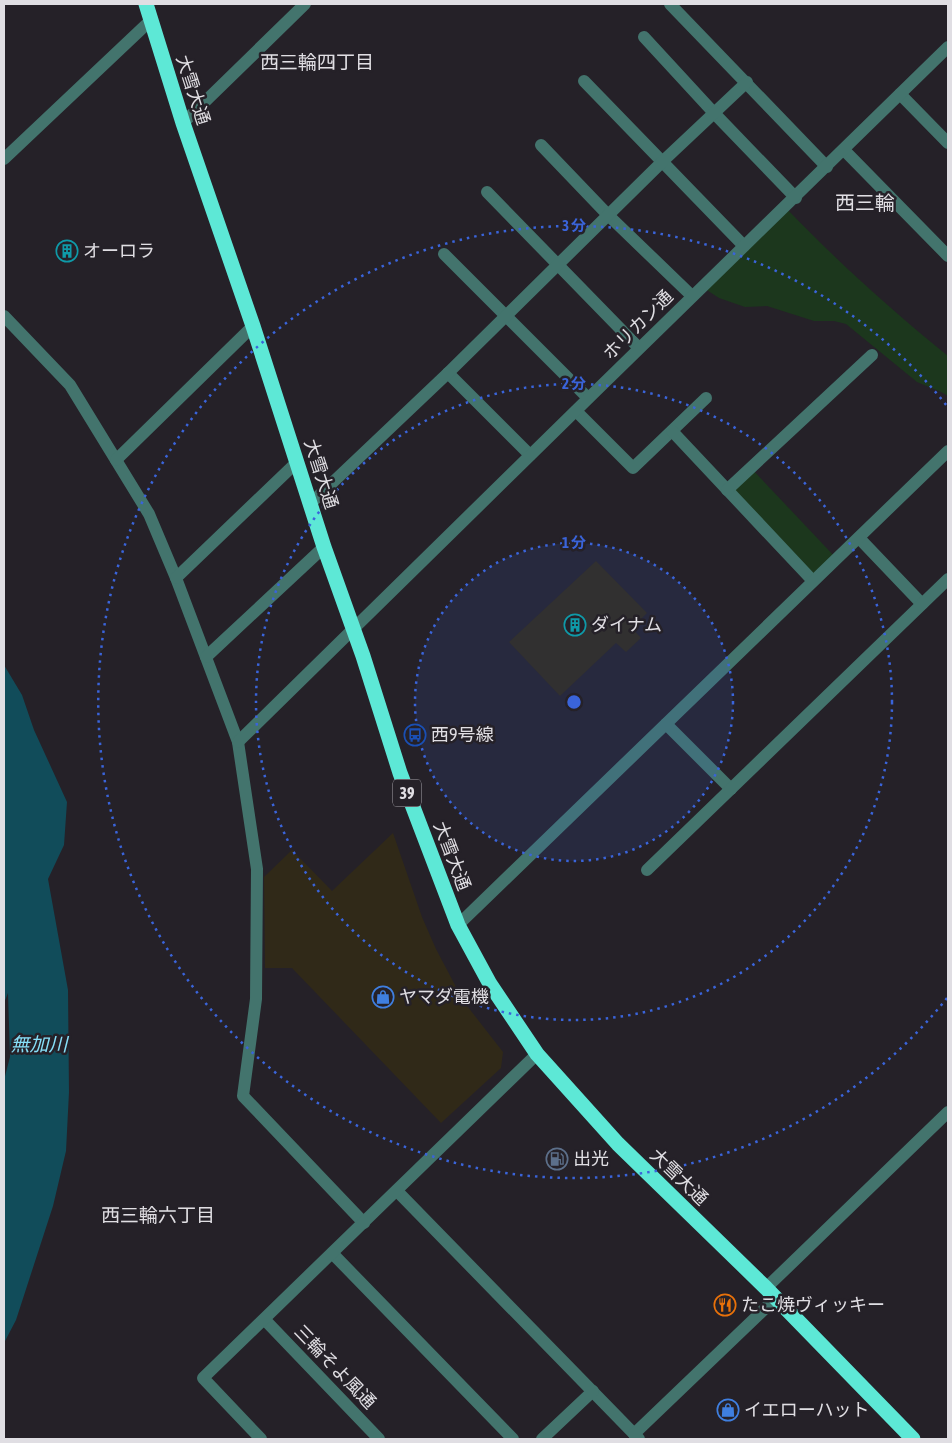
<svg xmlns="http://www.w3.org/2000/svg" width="952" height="1443" font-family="'Asap Condensed','Noto Sans JP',sans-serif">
<rect width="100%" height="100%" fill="#252128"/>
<g fill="#302918">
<path d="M 596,561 L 647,613 L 632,628 L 641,638 L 626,652 L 616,643 L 560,696 L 509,642 Z"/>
<path d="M 393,833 L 422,917 L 436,949 L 464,1002 L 503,1052 L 501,1068 L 441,1123 L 292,968 L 265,968 L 264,877 L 292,850 L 332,891 Z"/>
</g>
<g fill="#1c371d">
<path d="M 785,207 C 837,261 891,310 948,356 L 948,396 L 941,392 L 917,382 L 846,324 L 834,321 L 814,321 L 767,306 L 745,307 L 719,298 L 702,287 Z"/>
<path d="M 751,468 L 837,559 L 813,581 L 727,490 Z"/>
</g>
<path fill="#114c5a" d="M 4,665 L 22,695 L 34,730 L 67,802 L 64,845 L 48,879 L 68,990 L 69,1092 L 66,1151 L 53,1206 L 16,1320 L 4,1343 L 4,1080 L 10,1057 L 8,993 L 4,1003 Z"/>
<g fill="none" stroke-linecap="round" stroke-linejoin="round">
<g stroke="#43746d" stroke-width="12">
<path d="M 670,4 L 827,167"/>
<path d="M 644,37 L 714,113 L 796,198"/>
<path d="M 584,81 L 744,246"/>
<path d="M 900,94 L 948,143"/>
<path d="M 183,123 L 305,4"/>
<path d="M 541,145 L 608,215 L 692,296"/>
<path d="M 844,150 L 948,256"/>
<path d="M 4,159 L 151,20"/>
<path d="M 487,192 L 639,348"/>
<path d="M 444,254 L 588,398"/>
<path d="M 4,316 L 70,385 L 149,514 L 176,578 L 238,742 L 257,869 L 256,999 L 243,1096 L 364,1223"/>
<path d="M 448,373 L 530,455"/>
<path d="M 576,411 L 633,468 L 706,398"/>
<path d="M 672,431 L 813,581"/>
<path d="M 116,460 L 253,326"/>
<path d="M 727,490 L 872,355"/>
<path d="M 311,503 L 448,373 L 662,162 L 747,82"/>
<path d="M 859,538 L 922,604"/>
<path d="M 176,578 L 297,462"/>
<path d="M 206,657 L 324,547"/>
<path d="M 666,724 L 731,789"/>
<path d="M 238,742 C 473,509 712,279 948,47"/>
<path d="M 647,870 L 948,579"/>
<path d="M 458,925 L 948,451"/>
<path d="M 397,1191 L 639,1439"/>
<path d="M 333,1254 L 513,1439"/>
<path d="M 766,1288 L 948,1112"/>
<path d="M 265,1320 L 379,1439"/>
<path d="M 634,1434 L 776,1298"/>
<path d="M 261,1439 L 203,1378 L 537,1054"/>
<path d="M 542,1439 L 593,1391"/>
</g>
<path stroke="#5de8d6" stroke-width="15" d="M 146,4 L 183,123 L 253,326 L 324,547 L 363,656 L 400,773 L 458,925 L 490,984 L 537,1054 L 618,1144 L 766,1288 L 913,1439"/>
</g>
<circle cx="574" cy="702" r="159" fill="#3a64da" fill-opacity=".12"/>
<g fill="none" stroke="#3a64da" stroke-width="2.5" stroke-dasharray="2.5 5">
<circle cx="574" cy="702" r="159"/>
<circle cx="574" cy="702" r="318"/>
<path d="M947 998A476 476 0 1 1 947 406"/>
</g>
<defs>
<g id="building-ring" transform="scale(1.125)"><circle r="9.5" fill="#252128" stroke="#0f9aa8" stroke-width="1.5"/><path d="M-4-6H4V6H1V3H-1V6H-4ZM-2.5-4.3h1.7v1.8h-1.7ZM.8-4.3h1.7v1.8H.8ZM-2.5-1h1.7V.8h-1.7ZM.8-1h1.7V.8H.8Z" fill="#0f9aa8"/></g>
<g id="bus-ring" transform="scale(1.125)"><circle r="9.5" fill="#252128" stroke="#1a4fb4" stroke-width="1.5"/><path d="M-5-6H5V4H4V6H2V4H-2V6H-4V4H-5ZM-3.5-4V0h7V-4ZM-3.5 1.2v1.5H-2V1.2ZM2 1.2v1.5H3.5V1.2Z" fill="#1a4fb4"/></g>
<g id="shop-ring" transform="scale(1.125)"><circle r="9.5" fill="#252128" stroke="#3f7fe0" stroke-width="1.5"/><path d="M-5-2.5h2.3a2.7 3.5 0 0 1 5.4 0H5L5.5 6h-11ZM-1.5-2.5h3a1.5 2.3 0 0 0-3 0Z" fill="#3f7fe0"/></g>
<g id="fuel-ring" transform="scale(1.125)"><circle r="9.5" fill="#252128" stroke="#5c6f8a" stroke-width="1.5"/><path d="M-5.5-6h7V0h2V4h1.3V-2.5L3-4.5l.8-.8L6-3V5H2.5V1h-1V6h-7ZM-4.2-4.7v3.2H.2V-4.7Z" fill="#5c6f8a"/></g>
<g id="restaurant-ring" transform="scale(1.125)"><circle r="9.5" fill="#252128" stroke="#e8710a" stroke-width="1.5"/><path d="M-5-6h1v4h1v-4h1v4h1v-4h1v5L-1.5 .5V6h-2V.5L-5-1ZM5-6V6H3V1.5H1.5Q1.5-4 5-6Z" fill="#e8710a"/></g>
</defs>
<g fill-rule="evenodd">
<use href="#building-ring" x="67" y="251"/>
<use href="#building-ring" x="575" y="625"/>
<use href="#bus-ring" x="415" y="735"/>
<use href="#shop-ring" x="383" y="997"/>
<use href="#fuel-ring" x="557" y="1159"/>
<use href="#restaurant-ring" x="725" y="1305"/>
<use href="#shop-ring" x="728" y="1410"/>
</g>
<g text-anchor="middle" stroke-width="5" stroke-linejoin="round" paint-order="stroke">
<rect fill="#252128" stroke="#a8a5ab" stroke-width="1" x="393" y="779.5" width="28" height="27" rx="4"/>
<g font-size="16" font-weight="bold" fill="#e0dee3">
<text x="407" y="799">39</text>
</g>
<g font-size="18" fill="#e0dee3" stroke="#252128">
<text transform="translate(193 90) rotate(72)" y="6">大雪大通</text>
<text transform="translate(638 325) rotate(-45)" y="6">ホリカン通</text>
<text transform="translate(321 474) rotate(72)" y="6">大雪大通</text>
<text transform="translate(452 856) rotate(69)" y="6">大雪大通</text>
<text transform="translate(679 1177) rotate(44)" y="6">大雪大通</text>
<text transform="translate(335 1367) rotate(46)" y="6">三輪そよ風通</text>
</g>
<g font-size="18" fill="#e0dee3" stroke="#252128" text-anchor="start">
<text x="83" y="257">オーロラ</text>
<text x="591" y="631">ダイナム</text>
<text x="431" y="741">西9号線</text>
<text x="399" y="1003">ヤマダ電機</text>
<text x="573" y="1165">出光</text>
<text x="741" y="1311">たこ焼ヴィッキー</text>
<text x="744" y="1416">イエローハット</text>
</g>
<g font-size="19" fill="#e0dee3" stroke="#252128">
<text x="317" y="69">西三輪四丁目</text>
<text x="158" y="1222">西三輪六丁目</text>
</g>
<g font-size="19" font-style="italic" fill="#87e0f9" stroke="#252128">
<text x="39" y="1051">無加川</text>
</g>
<g font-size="20" fill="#e0dee3" stroke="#252128">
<text x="865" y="210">西三輪</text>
</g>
</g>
<circle cx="574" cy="702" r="8" fill="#3a64da" stroke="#252128" stroke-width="2.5"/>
<g font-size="15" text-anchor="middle" font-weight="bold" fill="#3a64da" stroke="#252128" stroke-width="5" stroke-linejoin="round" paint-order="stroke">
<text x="574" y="231">3 分</text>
<text x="574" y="389">2 分</text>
<text x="574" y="548">1 分</text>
</g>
<rect width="952" height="1443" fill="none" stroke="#e0dee3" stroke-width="10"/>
</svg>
